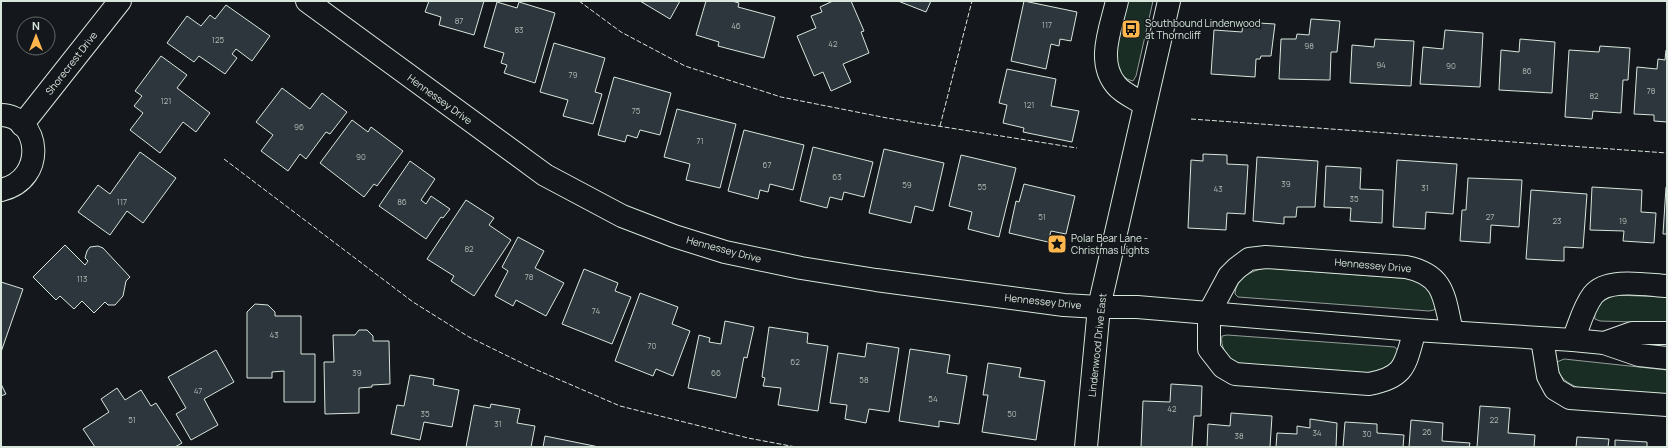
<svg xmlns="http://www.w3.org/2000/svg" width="1668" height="448" font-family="Manrope,sans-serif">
<rect width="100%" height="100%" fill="#14181c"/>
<g fill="#1a2d24" stroke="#939e99">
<path d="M 1126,1 L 1153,1 L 1136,76 L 1133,81 C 1102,75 1122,21 1126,1 Z"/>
<path d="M 1265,268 L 1413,279 C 1429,287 1430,291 1436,307 L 1434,310 L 1429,311 L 1238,297 L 1235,294 C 1236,278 1251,271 1265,268 Z"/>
<path d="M 1615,295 L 1667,297 L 1667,323 L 1600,321 L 1595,319 C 1593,306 1604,299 1615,295 Z"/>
<path d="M 1227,335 L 1395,347 L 1398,351 C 1393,367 1385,371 1369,374 C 1360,376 1241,366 1235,362 C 1226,357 1220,345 1222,336 Z"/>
<path d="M 1564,359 L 1667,370 L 1667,395 L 1582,389 C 1568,384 1557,378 1557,362 Z"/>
</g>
<g fill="#2c363c" stroke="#d8e6dc">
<path d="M 429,1 L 484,1 L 474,35 L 439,25 L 441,17 L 425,12 Z"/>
<path d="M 640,1 L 680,1 L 670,19 Z"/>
<path d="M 706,1 L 732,1 L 739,3 L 738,7 L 775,17 L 764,58 L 718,46 L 719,42 L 696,35 Z"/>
<path d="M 833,1 L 851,1 L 864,31 L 861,32 L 869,53 L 843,64 L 851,82 L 831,91 L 823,72 L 814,76 L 797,36 L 816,28 L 811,16 L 822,12 L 820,7 Z"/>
<path d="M 898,1 L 931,1 L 926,12 Z"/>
<path d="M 1024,1 L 1077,12 L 1071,41 L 1060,39 L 1059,46 L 1051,44 L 1046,69 L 1011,61 Z"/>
<path d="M 497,2 L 517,8 L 519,2 L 555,13 L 535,83 L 504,73 L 507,65 L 501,63 L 504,53 L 484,47 Z"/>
<path d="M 226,5 L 270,36 L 252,61 L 236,49 L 232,54 L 237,58 L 225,74 L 199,56 L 194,62 L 167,43 L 187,16 L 201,26 L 210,15 L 215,19 Z"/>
<path d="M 1311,19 L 1340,21 L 1337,52 L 1331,52 L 1330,80 L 1279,79 L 1281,39 L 1296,39 L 1297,34 L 1309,35 Z"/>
<path d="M 1243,22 L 1275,24 L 1271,56 L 1261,56 L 1260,59 L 1256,59 L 1255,77 L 1211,74 L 1214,30 L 1242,32 Z"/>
<path d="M 1445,30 L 1483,33 L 1480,87 L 1420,84 L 1423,47 L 1443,49 Z"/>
<path d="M 1375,39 L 1414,41 L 1411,86 L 1350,83 L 1352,45 L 1374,47 Z"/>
<path d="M 1520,39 L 1555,42 L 1552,93 L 1499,90 L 1501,50 L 1519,52 Z"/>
<path d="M 554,43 L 605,58 L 595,92 L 602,94 L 593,124 L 563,116 L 568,100 L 540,92 Z"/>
<path d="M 1600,46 L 1630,48 L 1628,80 L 1623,80 L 1621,113 L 1593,111 L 1592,119 L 1565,117 L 1569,50 L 1599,52 Z"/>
<path d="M 1666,50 L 1667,50 L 1667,122 L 1654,121 L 1654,115 L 1634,114 L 1637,67 L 1657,69 L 1658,59 L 1665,60 Z"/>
<path d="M 161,56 L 187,75 L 177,88 L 210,113 L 196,132 L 183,122 L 160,153 L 130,130 L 143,113 L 134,106 L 142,96 L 135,91 Z"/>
<path d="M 1007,69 L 1056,79 L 1051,106 L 1079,111 L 1072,142 L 1023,132 L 1024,128 L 1003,123 L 1007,105 L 999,103 Z"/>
<path d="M 614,77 L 671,93 L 660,135 L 640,130 L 637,138 L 627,135 L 625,142 L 598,135 Z"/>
<path d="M 282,88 L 310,109 L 322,93 L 347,112 L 330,134 L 326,132 L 306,159 L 300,154 L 288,171 L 261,151 L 273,135 L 256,122 Z"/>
<path d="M 677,109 L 736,124 L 720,188 L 686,180 L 690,164 L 664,157 Z"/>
<path d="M 352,120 L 368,132 L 371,127 L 403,151 L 377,186 L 374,184 L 364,197 L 320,163 Z"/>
<path d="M 744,130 L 804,145 L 793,190 L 770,184 L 768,192 L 760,190 L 758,199 L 728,191 Z"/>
<path d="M 813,147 L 873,162 L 864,197 L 844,192 L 842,200 L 830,197 L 827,208 L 800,201 Z"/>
<path d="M 884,149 L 944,163 L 933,211 L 915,206 L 911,223 L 869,213 Z"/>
<path d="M 140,152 L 176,178 L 143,223 L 127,211 L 110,235 L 78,212 L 98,185 L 110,194 Z"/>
<path d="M 1203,154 L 1227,155 L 1227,164 L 1248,165 L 1245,214 L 1227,213 L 1226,230 L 1188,228 L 1191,160 L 1203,161 Z"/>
<path d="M 961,155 L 1016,168 L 999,237 L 968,229 L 972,212 L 949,206 Z"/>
<path d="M 1257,157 L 1318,161 L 1315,207 L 1297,207 L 1296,217 L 1284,217 L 1284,224 L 1253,221 Z"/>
<path d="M 1397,160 L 1457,164 L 1453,214 L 1426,212 L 1425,229 L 1393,227 Z"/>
<path d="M 410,161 L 435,179 L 421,200 L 426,204 L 431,196 L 450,209 L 443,218 L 441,217 L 426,239 L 379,206 Z"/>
<path d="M 1326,166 L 1361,168 L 1360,189 L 1383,190 L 1382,223 L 1350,221 L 1351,208 L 1324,207 Z"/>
<path d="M 1468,178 L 1522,180 L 1519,227 L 1491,225 L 1490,243 L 1460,241 L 1462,210 L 1466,210 Z"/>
<path d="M 1024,184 L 1075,196 L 1066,234 L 1051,231 L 1048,242 L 1009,233 L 1016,201 L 1019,202 Z"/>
<path d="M 1592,187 L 1642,190 L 1641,212 L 1656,213 L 1654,243 L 1623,241 L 1624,231 L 1590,230 Z"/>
<path d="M 1666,187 L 1667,187 L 1667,234 L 1663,234 Z"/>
<path d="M 1531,190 L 1587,194 L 1583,248 L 1564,247 L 1564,261 L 1526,259 Z"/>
<path d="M 466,200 L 494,218 L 489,225 L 511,240 L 474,296 L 451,281 L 454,276 L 427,259 Z"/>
<path d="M 518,237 L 544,251 L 535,268 L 564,283 L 546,316 L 516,300 L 513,306 L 495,296 L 508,271 L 502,267 Z"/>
<path d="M 65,245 L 85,265 L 88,261 L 85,258 L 87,251 L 90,247 L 98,246 L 103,248 L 130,277 L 126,281 L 123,296 L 115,305 L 108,305 L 105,302 L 94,313 L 82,301 L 74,309 L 60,296 L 56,300 L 33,277 Z"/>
<path d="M 584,269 L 618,283 L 615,291 L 631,297 L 612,344 L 562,324 Z"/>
<path d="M 1,282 L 23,289 L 1,352 Z"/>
<path d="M 640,293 L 678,307 L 672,324 L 690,331 L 673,376 L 656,369 L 653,376 L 615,361 Z"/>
<path d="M 255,304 L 268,305 L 275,312 L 275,316 L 301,316 L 301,354 L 315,354 L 315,402 L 284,402 L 284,371 L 272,372 L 272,378 L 247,378 L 247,312 Z"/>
<path d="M 725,321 L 754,327 L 747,358 L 744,357 L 736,398 L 688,388 L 699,335 L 710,338 L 709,342 L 721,344 Z"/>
<path d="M 769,327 L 808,333 L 807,343 L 828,346 L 818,411 L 778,405 L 781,388 L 763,386 L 765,378 L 762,377 Z"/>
<path d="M 359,330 L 367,330 L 373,336 L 373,341 L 389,341 L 390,384 L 372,385 L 372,387 L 359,388 L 359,413 L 325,414 L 324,362 L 334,362 L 333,335 L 355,335 Z"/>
<path d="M 867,343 L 899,348 L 889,412 L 869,409 L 866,423 L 845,419 L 847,405 L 830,403 L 838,353 L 865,357 Z"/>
<path d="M 910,349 L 950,355 L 947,373 L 967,376 L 959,424 L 939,421 L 939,427 L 899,421 Z"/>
<path d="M 216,350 L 234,382 L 204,399 L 218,425 L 191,440 L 176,414 L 186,408 L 168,377 Z"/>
<path d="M 988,363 L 1021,368 L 1019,377 L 1045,381 L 1036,440 L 982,432 L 988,395 L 983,395 Z"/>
<path d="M 410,375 L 434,379 L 433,385 L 459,390 L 452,427 L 424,422 L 420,440 L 391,434 L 397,405 L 404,406 Z"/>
<path d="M 1,384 L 6,394 L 1,396 Z"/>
<path d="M 1171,384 L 1202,386 L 1201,416 L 1194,416 L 1192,447 L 1141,447 L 1143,401 L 1170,402 Z"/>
<path d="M 117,388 L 125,400 L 141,390 L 151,406 L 156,403 L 182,443 L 175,447 L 95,447 L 83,429 L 109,412 L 101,399 Z"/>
<path d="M 491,404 L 520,409 L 517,423 L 535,426 L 531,447 L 466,447 L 474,405 L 490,408 Z"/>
<path d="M 1480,406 L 1510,408 L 1508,433 L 1535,435 L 1534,447 L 1477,447 Z"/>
<path d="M 1231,413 L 1272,416 L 1270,447 L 1207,447 L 1208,424 L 1230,426 Z"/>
<path d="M 1310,419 L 1337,423 L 1336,447 L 1276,447 L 1277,433 L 1297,434 L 1297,426 L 1310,428 Z"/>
<path d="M 1411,420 L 1443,423 L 1442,441 L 1470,443 L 1469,447 L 1409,447 Z"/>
<path d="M 1345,422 L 1377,424 L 1377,433 L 1404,435 L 1403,447 L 1343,447 Z"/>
<path d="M 545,436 L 599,447 L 543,447 Z"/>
<path d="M 1577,437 L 1609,439 L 1608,447 L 1576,447 Z"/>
<path d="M 1615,440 L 1647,442 L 1647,447 L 1615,447 Z"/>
</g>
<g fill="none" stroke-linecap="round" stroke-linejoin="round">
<g stroke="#d8e6dc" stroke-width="24">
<g id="street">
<path d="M 307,1 L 545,175 L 622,216 L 674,236 L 725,252 L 801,268 L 876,280 L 1064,305 L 1099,307"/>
<path d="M 1117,1 C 1111,28 1096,61 1116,85 C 1122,93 1136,99 1144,104"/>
<path d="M 1,115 C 40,116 48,179 1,190"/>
<path d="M 22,125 L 120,1"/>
<path d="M 1415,330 C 1405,363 1407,377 1369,384 L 1235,374 L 1223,367 L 1209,349 L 1209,313 L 1229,276 L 1237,268 L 1249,259 L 1266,257 L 1406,267 C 1445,275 1444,297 1452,332"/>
<path d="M 1542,339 L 1548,376 L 1555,389 L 1570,398 L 1667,405"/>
<path d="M 1573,340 C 1579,326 1583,308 1593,295 C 1607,277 1647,285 1667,286"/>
</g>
</g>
<g stroke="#d8e6dc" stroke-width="24">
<g id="secondary">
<path d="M 1099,307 L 1137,307 L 1415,330 L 1573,340 L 1604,343 L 1639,355 L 1667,358"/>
<path d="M 1604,343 L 1632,333 L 1667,333"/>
<path d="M 1086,447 L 1099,307 L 1169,1"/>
</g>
</g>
<use href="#street" stroke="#14181c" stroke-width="22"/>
<use href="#secondary" stroke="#14181c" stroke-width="22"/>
<g stroke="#d8e6dc" stroke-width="1" stroke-dasharray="5 2" stroke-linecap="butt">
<path d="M 579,1 L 621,32 L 685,66 L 781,97 L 887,118 L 1077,148"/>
<path d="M 1191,119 L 1667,153"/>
<path d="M 940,126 L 972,1"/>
<path d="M 224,159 L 413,302 L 469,337 L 530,367 L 620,406 L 748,438 L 796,447"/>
</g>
</g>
<defs>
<g id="bus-square" transform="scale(1)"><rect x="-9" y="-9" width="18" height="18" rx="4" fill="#ffb74d" stroke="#14181c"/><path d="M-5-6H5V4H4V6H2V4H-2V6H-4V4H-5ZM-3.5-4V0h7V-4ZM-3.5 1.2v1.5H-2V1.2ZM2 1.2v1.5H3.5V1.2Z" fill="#111"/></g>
<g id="sight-square" transform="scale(1)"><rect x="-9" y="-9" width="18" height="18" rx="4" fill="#ffb74d" stroke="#14181c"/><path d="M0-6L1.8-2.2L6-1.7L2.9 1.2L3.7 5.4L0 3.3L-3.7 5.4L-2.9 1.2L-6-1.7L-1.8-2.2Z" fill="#111"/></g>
</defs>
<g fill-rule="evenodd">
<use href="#bus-square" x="1131" y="29"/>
<use href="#sight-square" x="1057" y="244"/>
</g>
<g text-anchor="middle" stroke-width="3" stroke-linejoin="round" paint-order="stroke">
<g font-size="8" fill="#adbab4">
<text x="459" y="24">87</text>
<text x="1047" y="28">117</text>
<text x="736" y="29">46</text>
<text x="519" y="33">83</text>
<text x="218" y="43">125</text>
<text x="833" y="47">42</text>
<text x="1309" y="49">98</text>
<text x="1381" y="68">94</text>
<text x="1451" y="69">90</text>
<text x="1527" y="74">86</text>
<text x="573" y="78">79</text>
<text x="1651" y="94">78</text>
<text x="1594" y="99">82</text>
<text x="166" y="104">121</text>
<text x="1029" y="108">121</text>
<text x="636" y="114">75</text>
<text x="299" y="130">96</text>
<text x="700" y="144">71</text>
<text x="361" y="160">90</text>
<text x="767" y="168">67</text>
<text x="837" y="180">63</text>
<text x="1286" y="187">39</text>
<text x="907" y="188">59</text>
<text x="982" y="190">55</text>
<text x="1425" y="191">31</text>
<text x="1218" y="192">43</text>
<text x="1354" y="202">35</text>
<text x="122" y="205">117</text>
<text x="402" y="205">86</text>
<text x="1042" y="220">51</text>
<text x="1490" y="220">27</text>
<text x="1557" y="224">23</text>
<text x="1623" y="224">19</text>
<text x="469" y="252">82</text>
<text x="529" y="280">78</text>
<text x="82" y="282">113</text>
<text x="596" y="314">74</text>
<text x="274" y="338">43</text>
<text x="652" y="349">70</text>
<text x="795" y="365">62</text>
<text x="357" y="376">39</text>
<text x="716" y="376">66</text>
<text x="864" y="383">58</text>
<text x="198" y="394">47</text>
<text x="933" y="402">54</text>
<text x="1172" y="412">42</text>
<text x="425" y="417">35</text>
<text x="1012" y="417">50</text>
<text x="132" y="423">51</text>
<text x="1494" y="423">22</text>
<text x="498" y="427">31</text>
<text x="1427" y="435">26</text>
<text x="1317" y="436">34</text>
<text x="1367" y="437">30</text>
<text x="1239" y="439">38</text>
</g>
<g font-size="10" fill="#d8e6dc" stroke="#14181c" text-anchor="start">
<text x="1145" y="27">Southbound Lindenwood<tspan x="1145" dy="12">at Thorncliff</tspan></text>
<text x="1071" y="242">Polar Bear Lane -<tspan x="1071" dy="12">Christmas Lights</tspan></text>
</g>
<g font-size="10" fill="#d8e6dc" stroke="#14181c">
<text transform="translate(71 63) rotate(-52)" y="4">Shorecrest Drive</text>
<text transform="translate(440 99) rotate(36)" y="4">Hennessey Drive</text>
<text transform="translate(724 249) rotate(15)" y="4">Hennessey Drive</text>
<text transform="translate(1373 265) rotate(5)" y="4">Hennessey Drive</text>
<text transform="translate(1043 301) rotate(6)" y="4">Hennessey Drive</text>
<text transform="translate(1097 345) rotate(-84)" y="4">Lindenwood Drive East</text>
</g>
</g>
<rect width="1668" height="448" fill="none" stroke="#d8e6dc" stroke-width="4"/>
<g transform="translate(36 36)"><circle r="19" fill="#14181c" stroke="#626a69"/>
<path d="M0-3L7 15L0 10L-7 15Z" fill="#ffb74d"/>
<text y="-6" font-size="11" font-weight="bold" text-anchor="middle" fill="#d8e6dc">N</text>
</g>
</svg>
